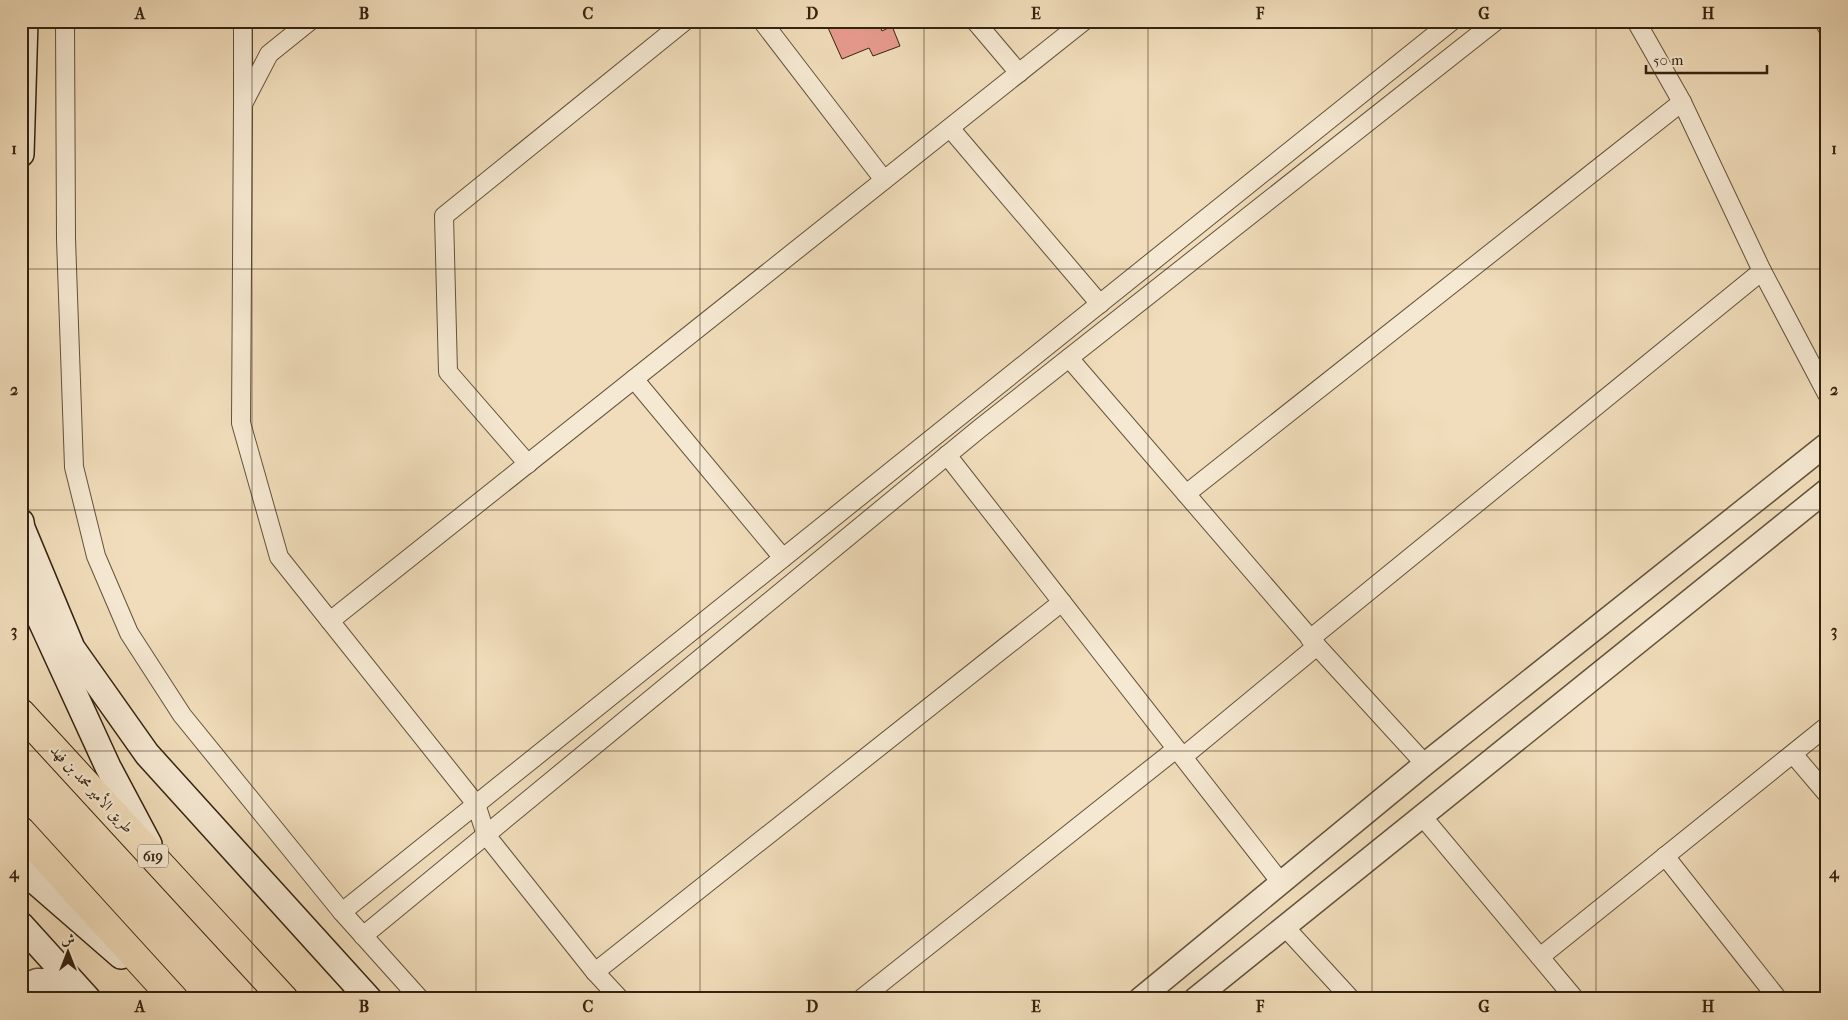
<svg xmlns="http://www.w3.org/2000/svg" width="1848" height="1020" font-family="'IM FELL French Canon',Amiri,serif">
<rect width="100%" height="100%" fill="#f1ddbb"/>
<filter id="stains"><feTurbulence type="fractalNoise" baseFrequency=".004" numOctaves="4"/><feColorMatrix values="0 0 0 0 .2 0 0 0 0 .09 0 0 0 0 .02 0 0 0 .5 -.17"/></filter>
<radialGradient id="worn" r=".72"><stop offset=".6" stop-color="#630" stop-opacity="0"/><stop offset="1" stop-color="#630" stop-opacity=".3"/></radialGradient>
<path fill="#e79b8e" stroke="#34230f" d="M 825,21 L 878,21 L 882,31 L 892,26 L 900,46 L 873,56 L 869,48 L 842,59 Z"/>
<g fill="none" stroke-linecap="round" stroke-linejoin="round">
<g stroke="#63523a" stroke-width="20">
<g id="minor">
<path d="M 65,21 L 66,239 L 74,467 L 96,556 L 129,633 L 182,715 L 342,912 L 420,999"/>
<path d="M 243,21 L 243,101"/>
<path d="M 310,21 L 269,54 L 243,104 L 241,423 L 279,557 L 476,804 L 486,835 L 595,972 L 620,999"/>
<path d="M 762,21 L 884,180"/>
<path d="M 975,21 L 1019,73"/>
<path d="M 1636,21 L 1682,102 L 1762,271 L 1827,394"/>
<path d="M 1824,21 L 1827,27"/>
<path d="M 950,128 L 1100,304"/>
<path d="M 1069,358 L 1317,646 L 1425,764"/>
<path d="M 634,379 L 783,558"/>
<path d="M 947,455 L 1282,884"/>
<path d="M 528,464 L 448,372 L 444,216 L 685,21"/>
<path d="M 1186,494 L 1682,102"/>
<path d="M 330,621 L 1084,21"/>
<path d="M 1310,639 L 1762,271"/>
<path d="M 1793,754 L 1827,794"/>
<path d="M 1184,756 L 1317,646"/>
<path d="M 1422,816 L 1575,999"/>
<path d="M 1665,856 L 1778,999"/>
<path d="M 342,912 L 1452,21"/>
<path d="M 1284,926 L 1351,999"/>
<path d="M 363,936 L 979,429 L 1496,21"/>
<path d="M 1540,957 L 1827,726"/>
<path d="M 595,972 L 1062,602"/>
<path d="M 861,999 L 1176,749"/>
</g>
</g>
<g stroke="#63523a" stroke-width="25">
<g id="tertiary">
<path d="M 21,986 L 37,980 L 72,980"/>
<path d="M 1140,999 L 1425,764 L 1827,444"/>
<path d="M 1195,999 L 1827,490"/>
</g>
</g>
<g stroke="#34230f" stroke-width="28">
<g id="secondary">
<path d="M 21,154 L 25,21"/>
<path d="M 21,522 L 22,528 L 72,648 L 147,754 L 369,999"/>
<path d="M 33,585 L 40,619 L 108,767 L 149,844"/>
<path d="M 21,869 L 121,956"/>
<path d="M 21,925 L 88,999"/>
</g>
</g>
<g stroke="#34230f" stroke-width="30">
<g id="motorway">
<path d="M 21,713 L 284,999"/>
<path d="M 21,831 L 174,999"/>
</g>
</g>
<use href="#minor" stroke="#f6e9d3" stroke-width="18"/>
<use href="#tertiary" stroke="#f6e9d3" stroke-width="22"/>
<use href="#secondary" stroke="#f6e9d3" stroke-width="25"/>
<use href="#motorway" stroke="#f1ddbb" stroke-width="28"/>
</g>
<path fill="none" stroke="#34230f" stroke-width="1" stroke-opacity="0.55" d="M 252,21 L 252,999M 476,21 L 476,999M 700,21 L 700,999M 924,21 L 924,999M 1148,21 L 1148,999M 1372,21 L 1372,999M 1596,21 L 1596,999M 21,269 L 1827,269M 21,510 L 1827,510M 21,751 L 1827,751"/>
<g text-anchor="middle" stroke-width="4.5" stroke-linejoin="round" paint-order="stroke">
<rect fill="#f6e9d3" stroke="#6e5e4a" stroke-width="1" x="138" y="844.5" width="30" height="23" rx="4"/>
<g font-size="14" font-weight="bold" fill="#34230f">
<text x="153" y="861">619</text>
</g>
<g font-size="15" fill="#34230f" stroke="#f6e9d3">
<text transform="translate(92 789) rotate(47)" y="5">طريق الأمير محمد بن فهد</text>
</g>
</g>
<rect width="1848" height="1020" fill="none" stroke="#f1ddbb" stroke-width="55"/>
<g transform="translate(68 952)" stroke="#f6e9d3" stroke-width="4" paint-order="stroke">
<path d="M0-4L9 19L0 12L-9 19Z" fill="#34230f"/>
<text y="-8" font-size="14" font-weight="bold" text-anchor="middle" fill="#34230f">ش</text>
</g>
<path d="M1646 65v8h121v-8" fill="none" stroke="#34230f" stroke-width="2.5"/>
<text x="1653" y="65" font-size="15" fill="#34230f" stroke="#f6e9d3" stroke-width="4" paint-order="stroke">50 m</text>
<rect x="28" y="28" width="1792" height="964" fill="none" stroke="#34230f" stroke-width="2"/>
<g font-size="16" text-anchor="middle" font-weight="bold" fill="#34230f">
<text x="140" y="19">A</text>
<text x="364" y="19">B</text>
<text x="588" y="19">C</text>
<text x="812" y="19">D</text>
<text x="1036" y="19">E</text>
<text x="1260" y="19">F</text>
<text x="1484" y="19">G</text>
<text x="1708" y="19">H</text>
<text x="14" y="154">1</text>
<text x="1834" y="154">1</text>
<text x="14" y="395">2</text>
<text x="1834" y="395">2</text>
<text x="14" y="636">3</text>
<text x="1834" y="636">3</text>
<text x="14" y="878">4</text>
<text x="1834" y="878">4</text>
<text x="140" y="1012">A</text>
<text x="364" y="1012">B</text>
<text x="588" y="1012">C</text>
<text x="812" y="1012">D</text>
<text x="1036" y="1012">E</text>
<text x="1260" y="1012">F</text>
<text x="1484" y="1012">G</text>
<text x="1708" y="1012">H</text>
</g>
<rect width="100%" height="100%" filter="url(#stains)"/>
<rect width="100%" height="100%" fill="url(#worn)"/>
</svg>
